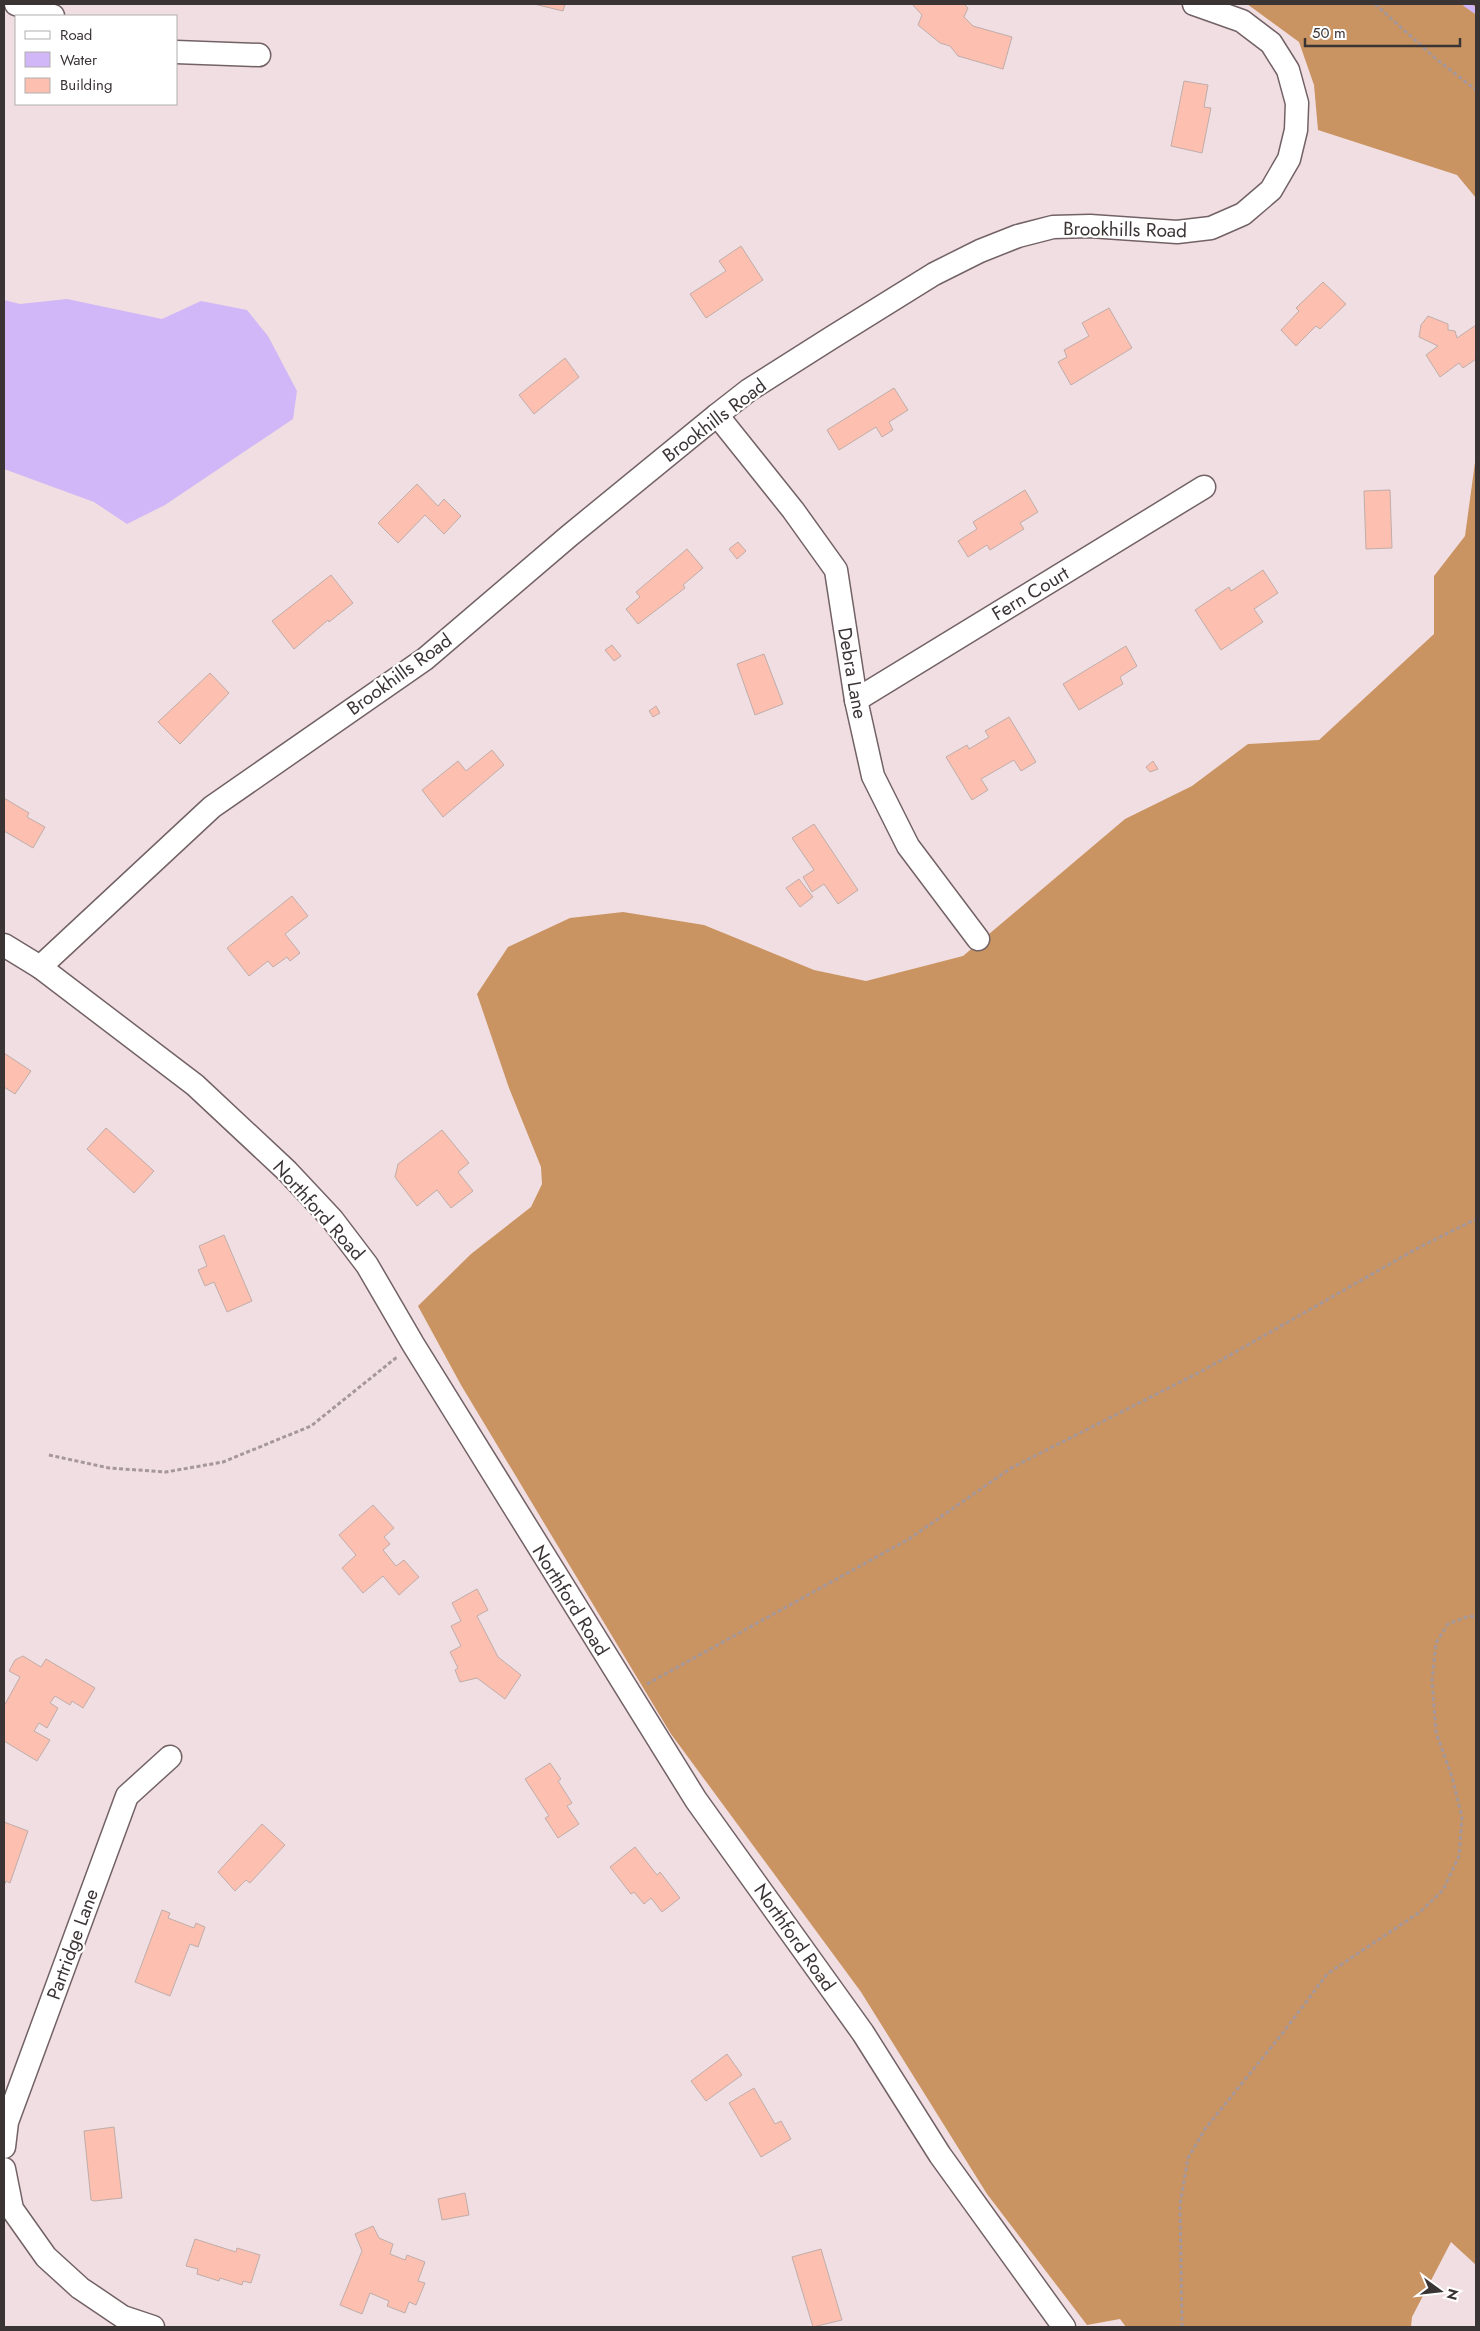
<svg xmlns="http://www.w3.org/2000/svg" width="1480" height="2331" font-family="Jost,sans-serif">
<rect width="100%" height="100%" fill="#f1dee2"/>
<g fill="#c99461">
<path d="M 1247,4 L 1476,4 L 1476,198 L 1457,175 L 1318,130 L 1314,85 L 1299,42 Z"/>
<path d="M 1476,455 L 1476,2265 L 1451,2242 L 1412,2317 L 1411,2327 L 1126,2327 L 1120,2319 L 1087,2325 L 987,2194 L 861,1992 L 671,1734 L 461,1385 L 418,1306 L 471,1254 L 531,1207 L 542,1184 L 541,1167 L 509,1088 L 477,994 L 508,947 L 570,918 L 623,912 L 704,925 L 814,970 L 866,981 L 963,956 L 1125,819 L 1192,786 L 1248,744 L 1319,740 L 1434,634 L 1434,576 L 1465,536 Z"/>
</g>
<path fill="#d1b7f7" d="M 67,299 L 162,319 L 201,301 L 247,310 L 268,336 L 297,391 L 293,419 L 165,505 L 127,524 L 94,502 L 4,469 L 4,300 L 20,304 Z"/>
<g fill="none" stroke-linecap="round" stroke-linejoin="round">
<path stroke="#d1b7f7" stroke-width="6" d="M 1466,4 L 1476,11"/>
</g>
<g fill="#fcbfb0" stroke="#bfada9">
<path d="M 534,4 L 565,4 L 563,11 Z"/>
<path d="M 912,4 L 964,4 L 968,8 L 964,17 L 973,26 L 1012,37 L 1003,69 L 958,56 L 950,46 L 940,43 L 918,25 L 922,15 Z"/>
<path d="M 1184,81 L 1208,85 L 1204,107 L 1211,108 L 1202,153 L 1171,146 Z"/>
<path d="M 741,246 L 763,280 L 706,318 L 690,294 L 726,271 L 719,261 Z"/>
<path d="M 1323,282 L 1346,304 L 1320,329 L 1316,326 L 1296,346 L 1281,330 L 1299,311 L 1296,308 Z"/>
<path d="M 1109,308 L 1132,348 L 1071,385 L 1058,362 L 1067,357 L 1064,350 L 1089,336 L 1082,323 Z"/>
<path d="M 1428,316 L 1448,324 L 1448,330 L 1455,331 L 1457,338 L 1476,325 L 1476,359 L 1463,368 L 1459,363 L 1440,377 L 1426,355 L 1438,346 L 1419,337 L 1421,325 Z"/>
<path d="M 565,358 L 579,377 L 534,414 L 519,395 Z"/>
<path d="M 894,388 L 908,410 L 889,422 L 893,430 L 882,437 L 876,427 L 839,450 L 827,430 Z"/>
<path d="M 417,484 L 438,506 L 444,499 L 461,516 L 444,534 L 425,515 L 398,543 L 378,523 Z"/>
<path d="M 1025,490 L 1038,512 L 1020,523 L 1024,529 L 990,550 L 987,545 L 968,557 L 958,541 L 977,529 L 973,522 Z"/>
<path d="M 1390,490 L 1392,548 L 1366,549 L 1364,491 Z"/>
<path d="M 738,542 L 746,551 L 737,559 L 729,549 Z"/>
<path d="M 687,549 L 703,568 L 683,585 L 685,588 L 638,624 L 626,609 L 640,597 L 636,592 Z"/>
<path d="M 1263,570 L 1278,593 L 1254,609 L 1263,622 L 1221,650 L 1195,610 L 1229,587 L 1231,591 Z"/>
<path d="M 331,575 L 353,603 L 329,622 L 328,620 L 294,649 L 272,621 Z"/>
<path d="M 612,645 L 621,656 L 614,661 L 605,650 Z"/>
<path d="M 1126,646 L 1137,666 L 1120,677 L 1123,684 L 1079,710 L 1063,684 Z"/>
<path d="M 764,654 L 783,704 L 755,715 L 737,664 Z"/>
<path d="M 210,673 L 229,693 L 180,744 L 158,722 Z"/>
<path d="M 656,706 L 660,713 L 653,717 L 649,711 Z"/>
<path d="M 1009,717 L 1036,762 L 1021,771 L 1014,760 L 981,779 L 988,790 L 972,800 L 946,757 L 967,745 L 969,749 L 989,737 L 985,731 Z"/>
<path d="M 492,750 L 504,765 L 443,817 L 422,790 L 458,761 L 466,771 Z"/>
<path d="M 1153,761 L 1158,769 L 1150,772 L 1146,767 Z"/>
<path d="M 4,798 L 29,813 L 27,817 L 45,827 L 33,848 L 4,831 Z"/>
<path d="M 814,824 L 858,890 L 838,904 L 824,884 L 812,892 L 803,877 L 814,870 L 792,838 Z"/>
<path d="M 799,879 L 813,897 L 800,907 L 786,888 Z"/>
<path d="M 292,896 L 308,916 L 285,934 L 300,953 L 290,961 L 287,957 L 273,967 L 268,961 L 249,976 L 227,948 Z"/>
<path d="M 4,1053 L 31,1071 L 15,1094 L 4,1087 Z"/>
<path d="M 106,1128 L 154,1171 L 134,1193 L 87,1149 Z"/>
<path d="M 442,1130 L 469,1163 L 458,1172 L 473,1191 L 451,1208 L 437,1190 L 417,1206 L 395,1177 L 398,1164 Z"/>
<path d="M 224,1235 L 252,1301 L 227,1312 L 214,1282 L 205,1286 L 198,1270 L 207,1266 L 199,1246 Z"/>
<path d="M 373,1505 L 394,1528 L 384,1537 L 390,1544 L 383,1550 L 396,1566 L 404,1560 L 419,1577 L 399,1595 L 383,1576 L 363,1593 L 342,1568 L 356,1555 L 339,1535 Z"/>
<path d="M 477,1589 L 488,1610 L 477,1616 L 498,1657 L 521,1675 L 505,1699 L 477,1678 L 460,1682 L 455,1670 L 458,1668 L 450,1652 L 461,1646 L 451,1626 L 461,1621 L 452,1603 Z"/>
<path d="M 23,1656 L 41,1667 L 46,1659 L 95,1688 L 83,1708 L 72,1701 L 70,1705 L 55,1696 L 50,1703 L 58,1708 L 47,1728 L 39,1723 L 34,1731 L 50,1740 L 37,1761 L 4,1741 L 4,1706 L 20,1677 L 9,1671 L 15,1660 Z"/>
<path d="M 550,1763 L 561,1779 L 558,1781 L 572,1803 L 567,1806 L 579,1824 L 558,1838 L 545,1818 L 549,1816 L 525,1779 Z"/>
<path d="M 4,1822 L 28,1831 L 10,1883 L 6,1881 L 4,1886 Z"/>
<path d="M 262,1824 L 285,1845 L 250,1883 L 246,1880 L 235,1891 L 218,1872 Z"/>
<path d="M 635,1847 L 657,1875 L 660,1872 L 680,1898 L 662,1912 L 651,1898 L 644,1904 L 634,1892 L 631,1894 L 610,1867 Z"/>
<path d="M 162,1910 L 170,1913 L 168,1918 L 194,1928 L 196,1923 L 205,1927 L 198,1947 L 190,1944 L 170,1996 L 135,1982 Z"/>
<path d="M 727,2054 L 742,2075 L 706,2101 L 691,2081 Z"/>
<path d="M 754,2088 L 775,2124 L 781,2121 L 791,2139 L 761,2157 L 729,2103 Z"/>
<path d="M 114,2127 L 122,2198 L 94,2201 L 91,2200 L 84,2131 Z"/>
<path d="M 465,2193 L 469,2215 L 442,2220 L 438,2199 Z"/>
<path d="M 373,2226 L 379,2238 L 393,2244 L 390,2254 L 405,2260 L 407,2255 L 425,2262 L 418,2281 L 425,2283 L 416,2305 L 409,2302 L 405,2313 L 387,2306 L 389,2301 L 370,2293 L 362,2314 L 340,2305 L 362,2251 L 355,2234 Z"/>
<path d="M 195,2239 L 236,2252 L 237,2248 L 260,2255 L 251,2283 L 243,2281 L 242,2285 L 220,2278 L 219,2281 L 197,2274 L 198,2269 L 186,2266 Z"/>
<path d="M 821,2249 L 842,2320 L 813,2327 L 792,2257 Z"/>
</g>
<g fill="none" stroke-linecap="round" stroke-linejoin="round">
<g stroke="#726266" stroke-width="25">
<g id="minor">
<path d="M 16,4 L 53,16"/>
<path d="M 176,52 L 259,55"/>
<path d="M 717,415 L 793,510 L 836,570 L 856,700 L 873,776 L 908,846 L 978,939"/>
<path d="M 856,700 L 1204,487"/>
<path d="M 4,945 L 40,967 L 195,1085 L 287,1171 L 332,1219 L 367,1265 L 413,1344 L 696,1800 L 863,2033 L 940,2155 L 1064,2327"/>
<path d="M 40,967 L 212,807 L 425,659 L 569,536 L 717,415 L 749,390 L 831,338 L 934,274 L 980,251 L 1018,236 L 1053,227 L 1090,226 L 1177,232 L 1211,228 L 1243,214 L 1271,190 L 1289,159 L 1296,130 L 1297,103 L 1288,70 L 1271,43 L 1242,21 L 1194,4"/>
<path d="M 4,2147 L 7,2122 L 127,1796 L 170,1757"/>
<path d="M 4,2169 L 12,2209 L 46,2257 L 80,2288 L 123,2317 L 153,2327"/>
</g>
</g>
<g stroke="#a5979a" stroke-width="3" stroke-dasharray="4 2.5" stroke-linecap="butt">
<path d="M 1375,4 L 1435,58 L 1476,90"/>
<path d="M 49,1455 L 109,1468 L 166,1472 L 223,1462 L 311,1426 L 397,1357"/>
<path d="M 647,1684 L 909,1539 L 1011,1468 L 1202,1371 L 1416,1249 L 1476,1219"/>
<path d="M 1182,2327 L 1180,2204 L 1188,2158 L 1205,2129 L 1282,2034 L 1327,1974 L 1420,1912 L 1443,1890 L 1459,1856 L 1462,1817 L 1452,1777 L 1436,1732 L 1432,1681 L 1436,1643 L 1448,1624 L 1469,1616 L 1476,1617"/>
</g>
<use href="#minor" stroke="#fff" stroke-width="22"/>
</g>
<g text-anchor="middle" stroke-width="4.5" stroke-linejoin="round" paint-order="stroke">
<g font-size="19" fill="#3b3435" stroke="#fff">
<text transform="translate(1125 229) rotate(1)" y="7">Brookhills Road</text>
<text transform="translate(714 420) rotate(-37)" y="7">Brookhills Road</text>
<text transform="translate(1030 593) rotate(-31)" y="7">Fern Court</text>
<text transform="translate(853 673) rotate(80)" y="7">Debra Lane</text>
<text transform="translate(399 674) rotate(-36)" y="7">Brookhills Road</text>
<text transform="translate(319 1210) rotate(48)" y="7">Northford Road</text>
<text transform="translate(571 1600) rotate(58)" y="7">Northford Road</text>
<text transform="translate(795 1937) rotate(55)" y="7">Northford Road</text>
<text transform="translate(72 1944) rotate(-70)" y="7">Partridge Lane</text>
</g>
</g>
<rect width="1480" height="2331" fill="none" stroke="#3b3435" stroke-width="10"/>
<rect x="15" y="15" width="162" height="90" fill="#ffffff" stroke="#b1aeae"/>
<rect x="25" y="31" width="25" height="8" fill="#ffffff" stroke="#b1aeae"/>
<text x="60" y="40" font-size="15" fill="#3b3435">Road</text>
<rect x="25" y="52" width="25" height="15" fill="#d1b7f7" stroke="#b1aeae"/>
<text x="60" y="65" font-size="15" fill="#3b3435">Water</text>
<rect x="25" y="78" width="25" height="15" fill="#fcbfb0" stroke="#b1aeae"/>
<text x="60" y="90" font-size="15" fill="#3b3435">Building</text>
<g transform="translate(1440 2291) rotate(105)" stroke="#ffffff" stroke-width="4" paint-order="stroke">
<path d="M0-4L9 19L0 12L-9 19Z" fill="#3b3435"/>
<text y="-8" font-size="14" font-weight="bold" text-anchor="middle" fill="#3b3435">N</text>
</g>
<path d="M1305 38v8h155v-8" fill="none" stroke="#3b3435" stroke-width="2.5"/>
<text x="1312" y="38" font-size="15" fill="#3b3435" stroke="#ffffff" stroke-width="4" paint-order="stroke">50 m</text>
</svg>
